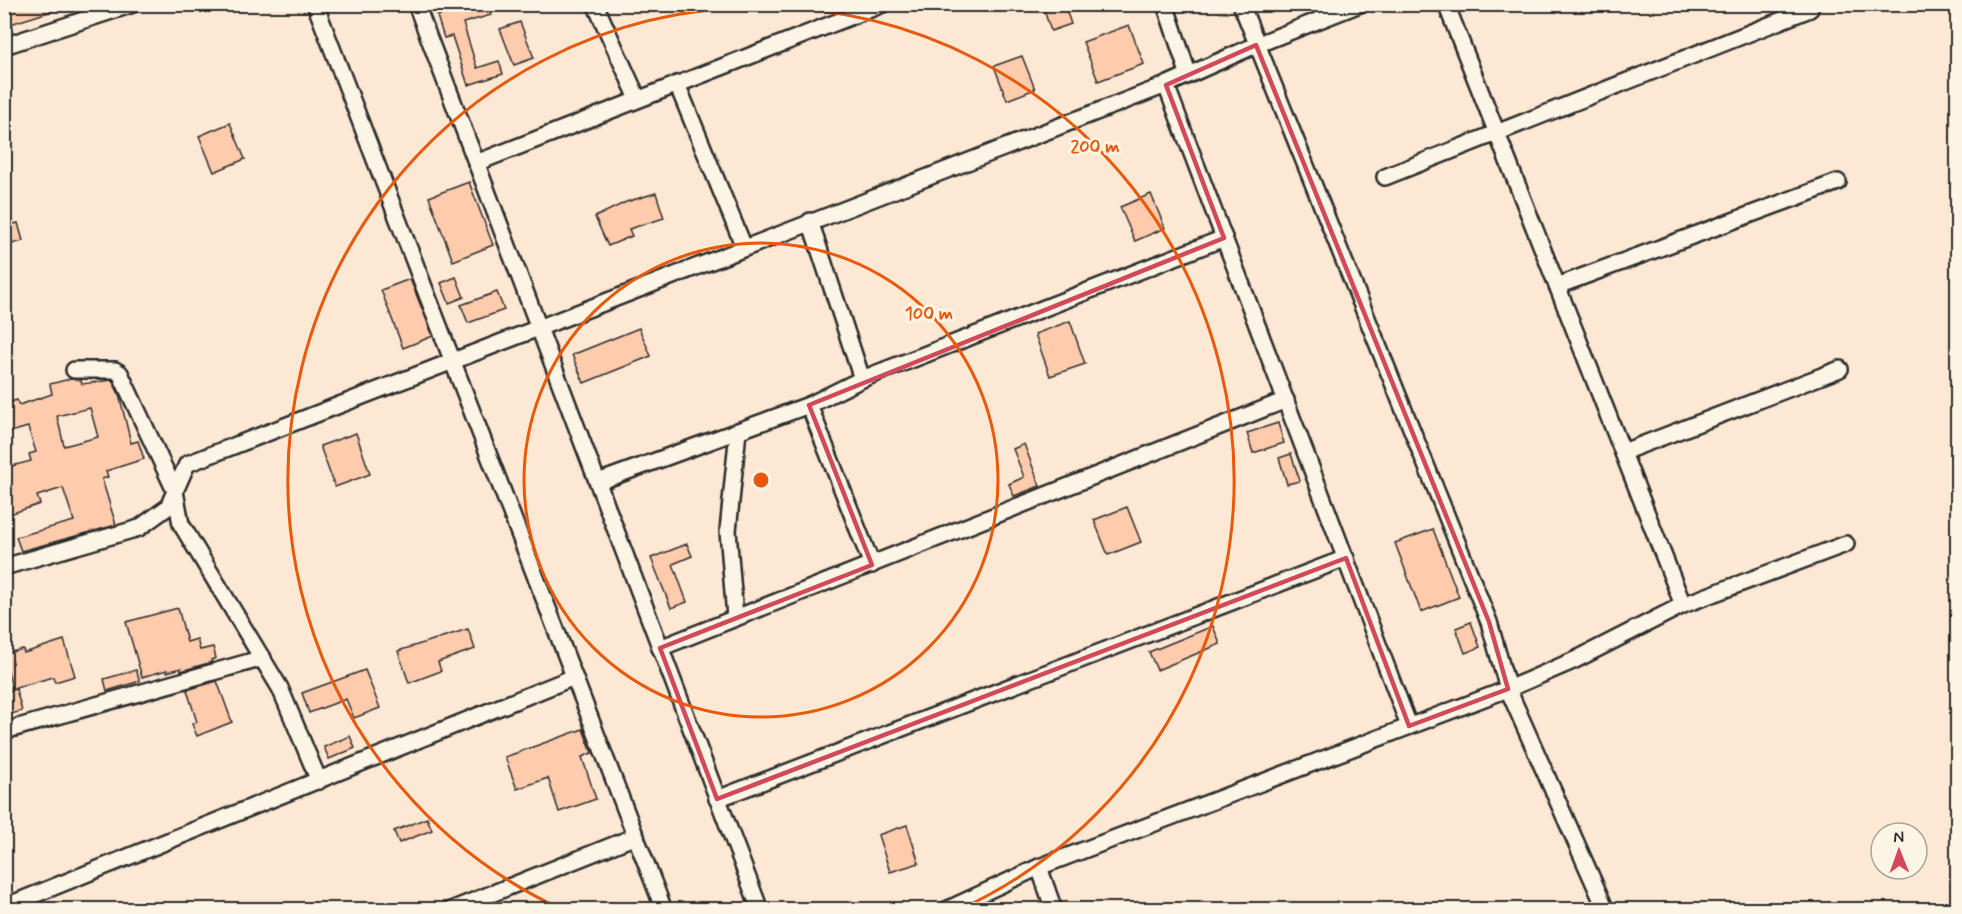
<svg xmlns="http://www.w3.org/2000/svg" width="1962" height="914" font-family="Mynerve,sans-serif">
<rect width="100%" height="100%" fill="#fde8d4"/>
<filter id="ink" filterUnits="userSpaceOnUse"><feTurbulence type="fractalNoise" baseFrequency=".0167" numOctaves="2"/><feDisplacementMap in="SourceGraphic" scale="12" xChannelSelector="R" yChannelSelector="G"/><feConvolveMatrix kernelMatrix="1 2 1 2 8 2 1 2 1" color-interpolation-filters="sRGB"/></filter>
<g filter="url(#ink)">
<g fill="#fecbad" stroke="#2b2b2b" stroke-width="1.5" fill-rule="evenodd">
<path d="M 4,4 L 64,4 L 65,7 L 4,26 Z"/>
<path d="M 476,4 L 487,4 L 491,15 L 463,23 L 477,68 L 499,61 L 503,74 L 468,85 L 452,36 L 444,38 L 437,16 Z"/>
<path d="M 1042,4 L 1064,4 L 1071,24 L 1051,31 Z"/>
<path d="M 520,22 L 534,58 L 514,65 L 500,29 Z"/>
<path d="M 1129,25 L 1144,64 L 1098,81 L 1083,42 Z"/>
<path d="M 1022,56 L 1035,89 L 1007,100 L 994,66 Z"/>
<path d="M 230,123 L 245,159 L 214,172 L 199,136 Z"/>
<path d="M 469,182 L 493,245 L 453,261 L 429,197 Z"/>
<path d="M 656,193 L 664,218 L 629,229 L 632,236 L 608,246 L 595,217 L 626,202 Z"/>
<path d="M 1151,194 L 1165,228 L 1135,241 L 1120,207 Z"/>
<path d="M 18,223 L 23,241 L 4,246 L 4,226 Z"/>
<path d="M 456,277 L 464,297 L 449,303 L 441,283 Z"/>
<path d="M 410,279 L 433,336 L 403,348 L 381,290 Z"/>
<path d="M 497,292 L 504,310 L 468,323 L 461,305 Z"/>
<path d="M 1070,321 L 1085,364 L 1050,376 L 1035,334 Z"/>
<path d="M 639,328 L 651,356 L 584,383 L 572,355 Z"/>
<path d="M 70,379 L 81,380 L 82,384 L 112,380 L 119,394 L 131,443 L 138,441 L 144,459 L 106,471 L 108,477 L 102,479 L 116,525 L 21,551 L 16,537 L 74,521 L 63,488 L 37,496 L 40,504 L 4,516 L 4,468 L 31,461 L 29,454 L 36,452 L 28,427 L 4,434 L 4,404 L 17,400 L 19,405 L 52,394 L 50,384 ZM 90,408 L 98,437 L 64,446 L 57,416 Z"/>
<path d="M 1278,423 L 1284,443 L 1253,453 L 1247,433 Z"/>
<path d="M 356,433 L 370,474 L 335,487 L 320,446 Z"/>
<path d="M 1024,444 L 1040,486 L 1014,496 L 1009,484 L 1024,477 L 1013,449 Z"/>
<path d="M 1291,454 L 1300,481 L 1287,484 L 1279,458 Z"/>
<path d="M 1127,507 L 1141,542 L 1108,555 L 1094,520 Z"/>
<path d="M 1433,529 L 1459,597 L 1421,612 L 1395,543 Z"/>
<path d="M 687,544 L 692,556 L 673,564 L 687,602 L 671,608 L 651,558 Z"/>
<path d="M 178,608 L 187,642 L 197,639 L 200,650 L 213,647 L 216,658 L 211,660 L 212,662 L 181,671 L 181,668 L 167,672 L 167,670 L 142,677 L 126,622 Z"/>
<path d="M 1471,622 L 1480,647 L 1465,653 L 1456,628 Z"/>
<path d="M 1213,626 L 1220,644 L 1157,670 L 1149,652 Z"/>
<path d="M 468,629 L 475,649 L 438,662 L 441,671 L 409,683 L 398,651 Z"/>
<path d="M 64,640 L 75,676 L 55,682 L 53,677 L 12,689 L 4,654 L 23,649 L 24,653 Z"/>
<path d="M 136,670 L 140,681 L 107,691 L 104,679 Z"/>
<path d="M 365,670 L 380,708 L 354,718 L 346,699 L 309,713 L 302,693 Z"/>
<path d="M 217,681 L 232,722 L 197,736 L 192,724 L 197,722 L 187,690 Z"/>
<path d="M 16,689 L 22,711 L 4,716 L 4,692 Z"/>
<path d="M 583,729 L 592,753 L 582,757 L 596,799 L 559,812 L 548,778 L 517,789 L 505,757 Z"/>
<path d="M 350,736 L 355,748 L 329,759 L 324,747 Z"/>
<path d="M 427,818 L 432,830 L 399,843 L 394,831 Z"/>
<path d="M 907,825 L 919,863 L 890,872 L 878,835 Z"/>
</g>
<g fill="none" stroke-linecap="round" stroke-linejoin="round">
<g stroke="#2b2b2b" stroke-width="20">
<g id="street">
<path d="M 315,4 L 664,910"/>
<path d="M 416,4 L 760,910"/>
<path d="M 595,4 L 638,99"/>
<path d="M 1165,4 L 1188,73"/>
<path d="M 1446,4 L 1683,605"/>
<path d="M 4,46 L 133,4"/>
<path d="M 677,84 L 744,247"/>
<path d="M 1166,85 L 1409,726"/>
<path d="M 476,163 L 883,4"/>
<path d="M 1385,177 L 1810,9"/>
<path d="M 810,221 L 862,379 L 809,405 L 872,565"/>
<path d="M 1557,286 L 1838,182"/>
<path d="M 74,370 L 115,370 L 120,373 L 175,491 L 181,524 L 280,688 L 319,781"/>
<path d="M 862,379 L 1224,238"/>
<path d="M 1623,452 L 1840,369"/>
<path d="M 598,482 L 809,405"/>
<path d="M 4,567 L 139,528 L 168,507 L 187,464 L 1166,85 L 1256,45 L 1360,4"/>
<path d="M 735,617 L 728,531 L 738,431"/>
<path d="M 660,648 L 1286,400"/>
<path d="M 4,731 L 263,658"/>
<path d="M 717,799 L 1346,558"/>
<path d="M 1039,867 L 1054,910"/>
<path d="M 4,907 L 574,677"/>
<path d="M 451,910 L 636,836"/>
<path d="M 946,910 L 1039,867 L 1508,689 L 1489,622 L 1241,4"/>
<path d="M 1606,910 L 1508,689 L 1575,660 L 1683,605 L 1846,544"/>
</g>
</g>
<use href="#street" stroke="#fcf5e5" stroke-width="15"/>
</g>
</g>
<path fill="none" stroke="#d1495b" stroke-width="4.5" stroke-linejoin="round" d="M 1256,45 L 1489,622 L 1508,689 L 1409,726 L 1346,558 L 717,799 L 660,648 L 872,565 L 809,405 L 1224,238 L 1166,85 Z"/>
<g fill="none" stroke="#e8590c" stroke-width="3">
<circle cx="761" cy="480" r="237"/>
<path d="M561 909A473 473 0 1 1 961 909"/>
</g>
<circle cx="761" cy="480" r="9" fill="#e8590c" stroke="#fcf5e5" stroke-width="3"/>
<g font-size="18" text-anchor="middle" font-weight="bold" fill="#e8590c" stroke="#fcf5e5" stroke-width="6" stroke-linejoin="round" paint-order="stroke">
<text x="1095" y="152">200 m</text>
<text x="929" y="319">100 m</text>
</g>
<rect width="1962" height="914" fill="none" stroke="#fcf5e5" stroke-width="24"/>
<rect x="12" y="12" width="1938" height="890" fill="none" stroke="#2b2b2b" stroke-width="2" filter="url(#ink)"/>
<g transform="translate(1899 851) rotate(359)"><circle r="28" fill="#fcf5e5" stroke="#a8a49b" stroke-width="1.5"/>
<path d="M0-4.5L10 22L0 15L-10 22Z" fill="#d1495b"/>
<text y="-9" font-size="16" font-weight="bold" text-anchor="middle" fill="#2b2b2b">N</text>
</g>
</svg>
